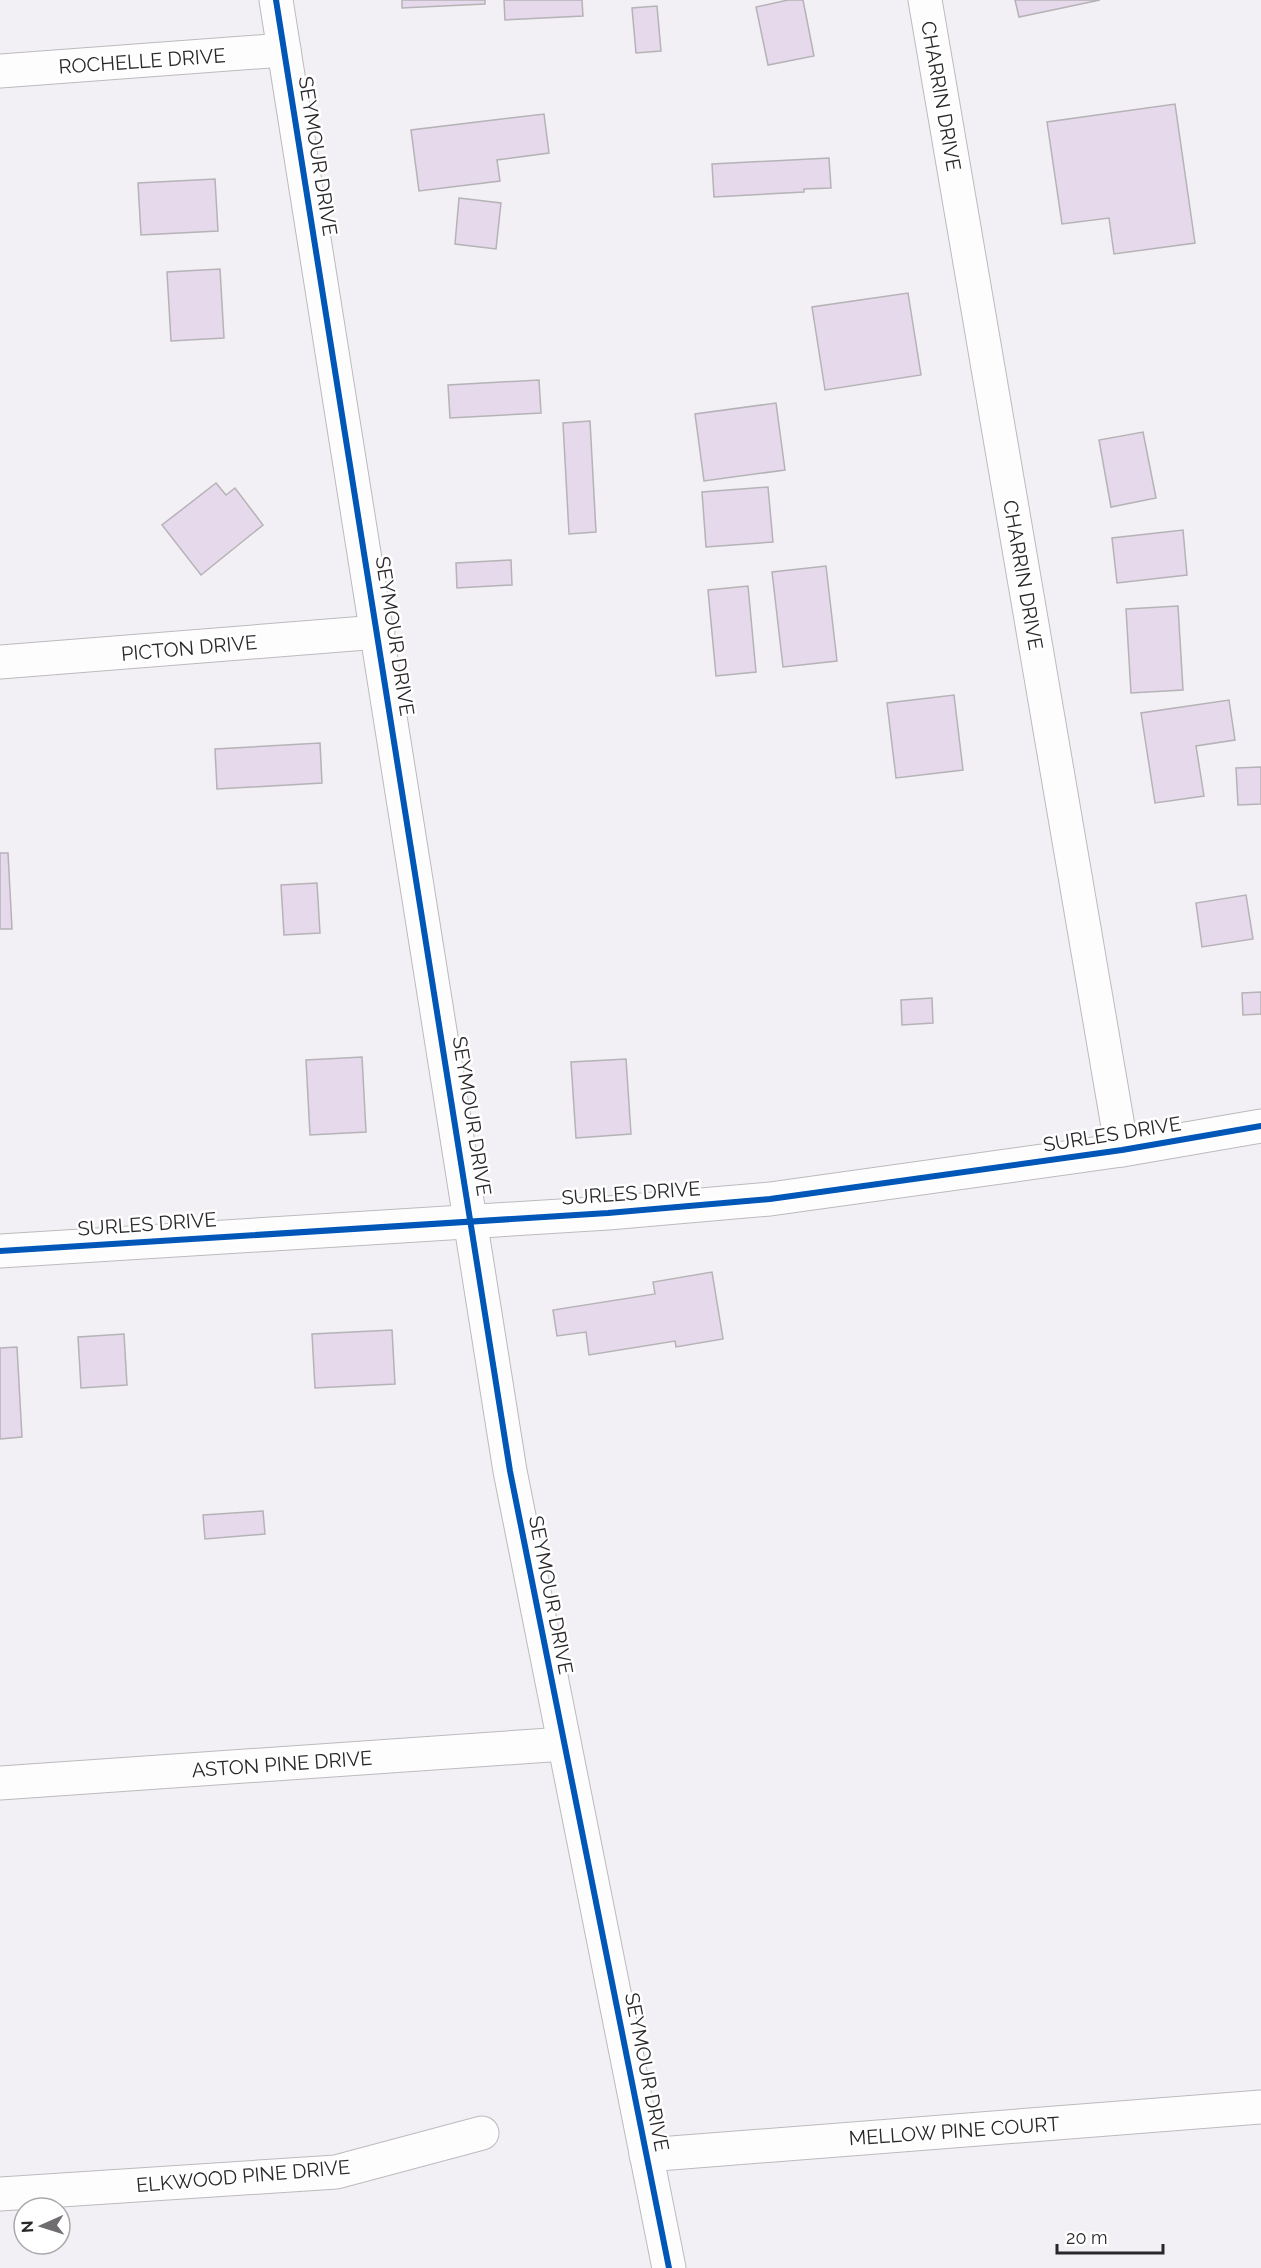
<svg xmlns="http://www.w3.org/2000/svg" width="1261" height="2268" font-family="Raleway,sans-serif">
<rect width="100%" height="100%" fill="#f3f0f5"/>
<g fill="#e5d9eb" stroke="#b5b3b6" stroke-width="1.5">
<path d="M 402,0 L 485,0 L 485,4 L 402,8 Z"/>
<path d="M 504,0 L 582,0 L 583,16 L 505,20 Z"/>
<path d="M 788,0 L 803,0 L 814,56 L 768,65 L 756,7 Z"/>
<path d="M 1015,0 L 1100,0 L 1019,17 Z"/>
<path d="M 657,6 L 661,51 L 636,53 L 632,8 Z"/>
<path d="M 1175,104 L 1195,243 L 1114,254 L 1109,218 L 1062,224 L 1047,122 Z"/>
<path d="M 544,114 L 549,153 L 497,160 L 500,181 L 419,191 L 411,130 Z"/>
<path d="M 829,158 L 831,188 L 804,189 L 804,192 L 714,197 L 712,164 Z"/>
<path d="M 215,179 L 218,231 L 141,235 L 138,183 Z"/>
<path d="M 459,198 L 501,203 L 496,249 L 455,244 Z"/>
<path d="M 220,269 L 224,338 L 171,341 L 167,272 Z"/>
<path d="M 908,293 L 921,375 L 825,390 L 812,307 Z"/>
<path d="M 539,380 L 541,413 L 450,418 L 448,385 Z"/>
<path d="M 776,403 L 785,470 L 704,481 L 695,414 Z"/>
<path d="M 590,421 L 596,532 L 569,534 L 563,423 Z"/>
<path d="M 1143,432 L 1156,498 L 1111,507 L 1099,440 Z"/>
<path d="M 216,483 L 226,495 L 235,488 L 263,525 L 201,575 L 162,525 Z"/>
<path d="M 768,487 L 773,542 L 706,547 L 702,492 Z"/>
<path d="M 1183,530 L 1187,575 L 1117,583 L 1112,538 Z"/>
<path d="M 511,560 L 512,585 L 457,588 L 456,563 Z"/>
<path d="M 826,566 L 837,661 L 783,667 L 772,572 Z"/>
<path d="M 748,586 L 756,672 L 716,676 L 708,590 Z"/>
<path d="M 1178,606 L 1183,690 L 1131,693 L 1126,609 Z"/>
<path d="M 954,695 L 963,770 L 896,778 L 887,703 Z"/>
<path d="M 1229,700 L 1235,740 L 1196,746 L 1204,796 L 1155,803 L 1141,713 Z"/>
<path d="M 320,743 L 322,783 L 217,789 L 215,749 Z"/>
<path d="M 1261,767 L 1261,804 L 1238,805 L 1236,768 Z"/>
<path d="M 0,853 L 8,853 L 12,929 L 0,929 Z"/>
<path d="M 317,883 L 320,933 L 284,935 L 281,885 Z"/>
<path d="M 1246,895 L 1253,939 L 1202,947 L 1196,903 Z"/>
<path d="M 1261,992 L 1261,1014 L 1243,1015 L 1242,993 Z"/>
<path d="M 932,998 L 933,1023 L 902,1025 L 901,1000 Z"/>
<path d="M 362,1057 L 366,1132 L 310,1135 L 306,1060 Z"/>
<path d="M 626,1059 L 631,1134 L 576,1138 L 571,1062 Z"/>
<path d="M 712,1272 L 723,1339 L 676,1347 L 675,1341 L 589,1355 L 586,1332 L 557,1336 L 553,1310 L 655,1294 L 653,1282 Z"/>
<path d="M 392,1330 L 395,1384 L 315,1388 L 312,1334 Z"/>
<path d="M 124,1334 L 127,1385 L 81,1388 L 78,1337 Z"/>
<path d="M 17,1347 L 22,1437 L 0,1439 L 0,1348 Z"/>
<path d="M 263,1511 L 265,1534 L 205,1539 L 203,1515 Z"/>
</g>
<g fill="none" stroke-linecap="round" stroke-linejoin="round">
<g stroke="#bcbabd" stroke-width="35">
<g id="minor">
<path d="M 276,0 L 510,1471 L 669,2268"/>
<path d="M 925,0 L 1122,1150"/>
<path d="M 0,71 L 284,50"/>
<path d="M 0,662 L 378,632"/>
<path d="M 0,1251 L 608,1213 L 770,1199 L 1122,1150 L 1261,1126"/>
<path d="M 0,1783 L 564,1744"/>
<path d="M 646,2155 L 1261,2107"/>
<path d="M 0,2194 L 336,2172 L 482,2133"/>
</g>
</g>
<use href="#minor" stroke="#fdfdfe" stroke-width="33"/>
<g stroke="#fff" stroke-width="10">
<g id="cycleway">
<path d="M 276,0 L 510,1471 L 669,2268"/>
<path d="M 0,1251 L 608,1213 L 770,1199 L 1122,1150 L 1261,1126"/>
</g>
</g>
<use href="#cycleway" stroke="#0057b8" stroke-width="6"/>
</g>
<g text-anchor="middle" stroke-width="5" stroke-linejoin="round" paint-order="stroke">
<g font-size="20" fill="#29272a" stroke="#fff">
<text transform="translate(142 61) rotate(-4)" y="7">ROCHELLE DRIVE</text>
<text transform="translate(941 96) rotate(80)" y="7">CHARRIN DRIVE</text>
<text transform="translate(318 156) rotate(81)" y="7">SEYMOUR DRIVE</text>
<text transform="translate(1023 575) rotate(80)" y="7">CHARRIN DRIVE</text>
<text transform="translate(395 636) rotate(81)" y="7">SEYMOUR DRIVE</text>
<text transform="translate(189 648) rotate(-5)" y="7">PICTON DRIVE</text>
<text transform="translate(472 1116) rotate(81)" y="7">SEYMOUR DRIVE</text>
<text transform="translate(1112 1134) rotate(-9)" y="7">SURLES DRIVE</text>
<text transform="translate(631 1193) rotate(-4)" y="7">SURLES DRIVE</text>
<text transform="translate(147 1224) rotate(-4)" y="7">SURLES DRIVE</text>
<text transform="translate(551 1595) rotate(79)" y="7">SEYMOUR DRIVE</text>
<text transform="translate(282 1764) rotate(-4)" y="7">ASTON PINE DRIVE</text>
<text transform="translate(647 2072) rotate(79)" y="7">SEYMOUR DRIVE</text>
<text transform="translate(954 2131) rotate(-4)" y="7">MELLOW PINE COURT</text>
<text transform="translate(243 2176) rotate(-5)" y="7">ELKWOOD PINE DRIVE</text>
</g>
</g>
<g transform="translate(42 2226) rotate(267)"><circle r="28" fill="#ffffff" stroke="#a9a9aa" stroke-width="1.5"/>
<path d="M0-4.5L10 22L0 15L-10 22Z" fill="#706d71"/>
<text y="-9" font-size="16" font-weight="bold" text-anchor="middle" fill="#29272a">N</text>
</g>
<path d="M1057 2244v9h106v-9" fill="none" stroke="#29272a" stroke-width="3"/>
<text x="1066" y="2244" font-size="18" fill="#29272a" stroke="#ffffff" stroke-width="4.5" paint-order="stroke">20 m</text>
</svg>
